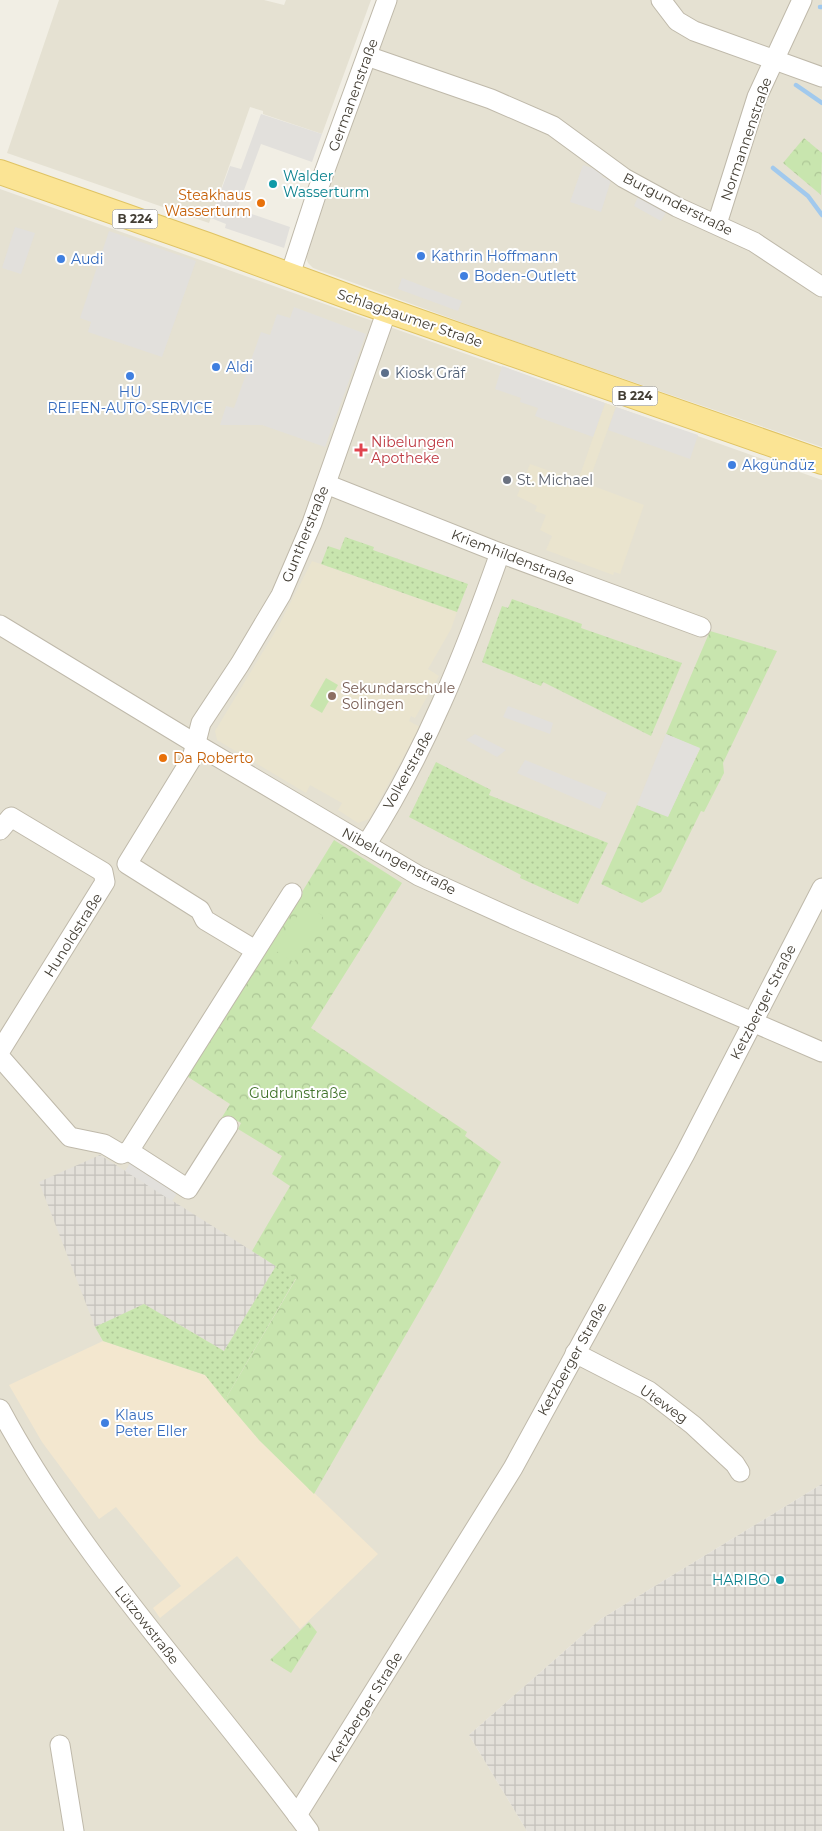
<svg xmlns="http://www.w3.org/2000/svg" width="822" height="1831" font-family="Montserrat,sans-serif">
<defs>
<pattern id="industrial-grid" width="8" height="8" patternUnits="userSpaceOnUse" patternTransform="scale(1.25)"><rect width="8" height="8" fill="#e3e0d9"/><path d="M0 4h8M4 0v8" fill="none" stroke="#c4c1bb"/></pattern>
<pattern id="grass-dots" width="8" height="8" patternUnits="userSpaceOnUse" patternTransform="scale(1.25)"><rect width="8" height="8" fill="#c8e5ae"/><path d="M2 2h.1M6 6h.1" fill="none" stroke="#adc696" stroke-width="1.8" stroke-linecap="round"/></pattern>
<pattern id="forest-crowns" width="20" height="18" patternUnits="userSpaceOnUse" patternTransform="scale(1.25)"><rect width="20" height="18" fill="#c8e5ae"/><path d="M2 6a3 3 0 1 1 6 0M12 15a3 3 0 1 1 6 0" fill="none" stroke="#adc696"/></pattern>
</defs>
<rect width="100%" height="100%" fill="#f1eee4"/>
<g fill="#e5e1d2">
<path d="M 59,0 L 264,0 L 284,5 L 286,0 L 371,0 L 322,134 L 263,114 L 263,111 L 250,107 L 209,223 L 7,153 Z"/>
<path d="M 392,0 L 822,0 L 822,447 L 502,337 L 313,268 L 308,263 L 304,252 Z"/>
<path d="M 0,189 L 822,480 L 822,1484 L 601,1619 L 469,1735 L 527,1831 L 0,1831 Z"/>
</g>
<path fill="#f3e7cf" d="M 103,1341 L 205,1375 L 259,1440 L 378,1554 L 300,1629 L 237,1556 L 160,1618 L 153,1608 L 181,1586 L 116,1507 L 99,1519 L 42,1442 L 9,1385 Z"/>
<g fill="url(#industrial-grid)">
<path d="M 100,1155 L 276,1266 L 224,1351 L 144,1304 L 95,1327 L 39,1182 Z"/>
<path d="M 822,1484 L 822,1831 L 527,1831 L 469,1735 L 601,1619 Z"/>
</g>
<g fill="#eae4ce">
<path d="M 605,403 L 616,407 L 588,484 L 644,505 L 620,574 L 614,572 L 613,575 L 546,550 L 552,536 L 540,530 L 546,515 L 535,511 L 537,506 L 517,496 L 530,464 L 578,481 Z"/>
<path d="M 312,561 L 457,612 L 451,629 L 428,669 L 439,676 L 415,718 L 411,716 L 409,721 L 420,727 L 369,819 L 358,823 L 338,810 L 342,803 L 310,785 L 306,793 L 217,740 L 215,731 L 278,627 Z"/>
</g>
<g fill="url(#grass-dots)">
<path d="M 345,537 L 374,547 L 373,550 L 468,584 L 457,612 L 321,564 L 328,546 L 340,550 Z"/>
<path d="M 512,599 L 582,624 L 581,628 L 682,663 L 651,736 L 543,682 L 541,686 L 482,662 L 502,606 L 508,608 Z"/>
<path d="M 436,762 L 491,790 L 489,795 L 608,843 L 578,904 L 520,878 L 521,875 L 409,817 Z"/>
<path d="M 276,1266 L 296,1278 L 225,1400 L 205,1375 L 103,1341 L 95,1327 L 144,1304 L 224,1351 Z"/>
</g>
<g fill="url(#forest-crowns)">
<path d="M 804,138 L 822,153 L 821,195 L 783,163 Z"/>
<path d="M 710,631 L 777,651 L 723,763 L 724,773 L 704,812 L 701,811 L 661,892 L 642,903 L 601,884 L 637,805 L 668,816 L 700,749 L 666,734 Z"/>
<path d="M 334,840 L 402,883 L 311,1028 L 467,1132 L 465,1136 L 501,1162 L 438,1279 L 314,1494 L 259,1440 L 225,1400 L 296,1279 L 252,1251 L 290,1186 L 272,1174 L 282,1156 L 238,1129 L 241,1123 L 230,1117 L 226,1122 L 221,1119 L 230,1104 L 185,1075 L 303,893 L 302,892 Z"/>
<path d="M 309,1622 L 317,1632 L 291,1673 L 270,1660 Z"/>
</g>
<g fill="#c8e5ae">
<path d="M 326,678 L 338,685 L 322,713 L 310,706 Z"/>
<path d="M 305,904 L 323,916 L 294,962 L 276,951 Z"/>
</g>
<g fill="#e2e0dc">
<path d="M 261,114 L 322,134 L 312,162 L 261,144 L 237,209 L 290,227 L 284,248 L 225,228 L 226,224 L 211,218 L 230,166 L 241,169 Z"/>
<path d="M 583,165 L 592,168 L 599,167 L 603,173 L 602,177 L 611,180 L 601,212 L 570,202 Z"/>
<path d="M 639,194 L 668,209 L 661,221 L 634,206 Z"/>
<path d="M 15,227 L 35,233 L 21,274 L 2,268 Z"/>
<path d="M 109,231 L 196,261 L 162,357 L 88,332 L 91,322 L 80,318 Z"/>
<path d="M 402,278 L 462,301 L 458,311 L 398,289 Z"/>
<path d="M 294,307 L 366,334 L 325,447 L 262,425 L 220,425 L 226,406 L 234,408 L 261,332 L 270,335 L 277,314 L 290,318 Z"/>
<path d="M 502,366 L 605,403 L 593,437 L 535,416 L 538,408 L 520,402 L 521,398 L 495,389 Z"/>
<path d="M 616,407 L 698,435 L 690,459 L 608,430 Z"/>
<path d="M 508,706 L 553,723 L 550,734 L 503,717 Z"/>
<path d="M 475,734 L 506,750 L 497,757 L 466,740 Z"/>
<path d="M 666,734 L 700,748 L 668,817 L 637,805 Z"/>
<path d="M 525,760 L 607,793 L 600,809 L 517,773 Z"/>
<path d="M 132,1160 L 179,1190 L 172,1201 L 125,1171 Z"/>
</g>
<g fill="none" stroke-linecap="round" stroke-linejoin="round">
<g stroke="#a1c9ed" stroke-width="4.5">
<path d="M 820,7 L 822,7"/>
<path d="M 796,85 L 822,103"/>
<path d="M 773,168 L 808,196 L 822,215"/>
</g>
<g stroke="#bfb9aa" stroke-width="21">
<g id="minor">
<path d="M 661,0 L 677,21 L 694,31 L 822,77"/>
<path d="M 367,56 L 491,99 L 553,126 L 624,178 L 677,207 L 754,242 L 822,287"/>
<path d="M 717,224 L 757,97 L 802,0"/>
<path d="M 290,275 L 317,192 L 387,0"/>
<path d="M 326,484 L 500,553 L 701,627"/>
<path d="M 0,625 L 196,744 L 419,876 L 514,919 L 822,1052"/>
<path d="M 0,830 L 11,817 L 103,872 L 105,882 L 0,1051"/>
<path d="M 366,845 C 425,753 464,655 500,553"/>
<path d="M 255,950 L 205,920 L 200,910 L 127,864 L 192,758 L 201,723 L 240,664 L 281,595 L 312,523 L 387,310"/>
<path d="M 0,1057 L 70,1137 L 104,1144 L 121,1154 L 129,1151 L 188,1189 L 228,1126"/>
<path d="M 129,1151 L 292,893"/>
<path d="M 575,1353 L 649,1391 L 693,1425 L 735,1464 L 740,1472"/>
<path d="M 0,1409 C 83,1564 206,1690 309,1831"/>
<path d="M 60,1745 L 74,1831"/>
<path d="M 297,1815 L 513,1468 L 685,1154 L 822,888"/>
</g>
</g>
<g stroke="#dfc364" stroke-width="26">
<path id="major" d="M 0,172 L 208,245 L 360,301 L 822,462"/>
</g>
<use href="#minor" stroke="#fff" stroke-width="19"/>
<use href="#major" stroke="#fbe494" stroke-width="24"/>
</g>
<g fill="#0f9aa8" stroke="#fff" stroke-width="2">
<circle cx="273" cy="184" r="5"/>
<circle cx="780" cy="1580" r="5"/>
</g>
<g fill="#e8710a" stroke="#fff" stroke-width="2">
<circle cx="261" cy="203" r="5"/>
<circle cx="163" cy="758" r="5"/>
</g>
<g fill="#3f7fe0" stroke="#fff" stroke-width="2">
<circle cx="421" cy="256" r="5"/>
<circle cx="61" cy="259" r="5"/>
<circle cx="464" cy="276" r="5"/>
<circle cx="216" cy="367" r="5"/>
<circle cx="130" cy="376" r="5"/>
<circle cx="732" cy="465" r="5"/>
<circle cx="105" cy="1423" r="5"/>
</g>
<circle fill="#5c6f8a" stroke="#fff" stroke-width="2" cx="385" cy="373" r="5"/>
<path fill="#e0444e" stroke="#fff" stroke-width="2" d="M358.5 442.5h5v5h5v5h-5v5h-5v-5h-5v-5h5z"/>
<circle fill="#6b7280" stroke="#fff" stroke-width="2" cx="507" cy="480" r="5"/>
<circle fill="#8d6e63" stroke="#fff" stroke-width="2" cx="332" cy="696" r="5"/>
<g text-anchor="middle" stroke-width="4" stroke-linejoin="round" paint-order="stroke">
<g fill="#fff" stroke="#7b7871" stroke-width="1">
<rect x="112.5" y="209.5" width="45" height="19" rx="4"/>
<rect x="612.5" y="386.5" width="45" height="19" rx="4"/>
</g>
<g font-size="12" font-weight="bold" fill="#433e34">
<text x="135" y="223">B 224</text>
<text x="635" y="400">B 224</text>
</g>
<g font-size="14" fill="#433e34" stroke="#fff">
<text transform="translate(353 95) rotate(-70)" y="5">Germanenstraße</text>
<text transform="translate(746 139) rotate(-71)" y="5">Normannenstraße</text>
<text transform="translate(678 204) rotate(27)" y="5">Burgunderstraße</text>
<text transform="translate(410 318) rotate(19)" y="5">Schlagbaumer Straße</text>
<text transform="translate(305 534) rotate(-68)" y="5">Guntherstraße</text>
<text transform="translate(513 557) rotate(21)" y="5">Kriemhildenstraße</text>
<text transform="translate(408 770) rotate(-61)" y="5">Volkerstraße</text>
<text transform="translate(399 861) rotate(28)" y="5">Nibelungenstraße</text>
<text transform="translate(73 935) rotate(-58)" y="5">Hunoldstraße</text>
<text transform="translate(763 1002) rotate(-63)" y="5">Ketzberger Straße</text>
<text transform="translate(572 1359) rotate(-61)" y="5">Ketzberger Straße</text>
<text transform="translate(664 1404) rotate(35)" y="5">Uteweg</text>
<text transform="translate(147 1625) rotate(52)" y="5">Lützowstraße</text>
<text transform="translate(365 1707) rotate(-58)" y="5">Ketzberger Straße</text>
</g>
<g font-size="14" fill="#0d838f" stroke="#fff" text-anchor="start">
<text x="283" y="181">Walder<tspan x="283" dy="16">Wasserturm</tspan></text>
<text x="770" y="1585" text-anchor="end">HARIBO</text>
</g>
<g font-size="14" fill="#c56008" stroke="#fff" text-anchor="end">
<text x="251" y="200">Steakhaus<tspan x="251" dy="16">Wasserturm</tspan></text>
<text x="173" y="763" text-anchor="start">Da Roberto</text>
</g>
<g font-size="14" fill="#366cbe" stroke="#fff" text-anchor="start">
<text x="431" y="261">Kathrin Hoffmann</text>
<text x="71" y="264">Audi</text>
<text x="474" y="281">Boden-Outlett</text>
<text x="226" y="372">Aldi</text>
<text x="130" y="397" text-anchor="middle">HU<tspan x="130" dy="16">REIFEN-AUTO-SERVICE</tspan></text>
<text x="742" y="470">Akgündüz</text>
<text x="115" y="1420">Klaus<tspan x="115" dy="16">Peter Eller</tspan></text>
</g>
<g font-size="14" fill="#4e5e75" stroke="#fff" text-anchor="start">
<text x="395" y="378">Kiosk Gräf</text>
</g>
<g font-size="14" fill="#be3a42" stroke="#fff" text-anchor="start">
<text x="371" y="447">Nibelungen<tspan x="371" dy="16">Apotheke</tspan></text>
</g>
<g font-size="14" fill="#5b616d" stroke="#fff" text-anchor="start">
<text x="517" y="485">St. Michael</text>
</g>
<g font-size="14" fill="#785e54" stroke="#fff" text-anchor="start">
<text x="342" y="693">Sekundarschule<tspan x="342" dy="16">Solingen</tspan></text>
</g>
<g font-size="14" fill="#40732a" stroke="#fff">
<text x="298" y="1098">Gudrunstraße</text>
</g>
</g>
</svg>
